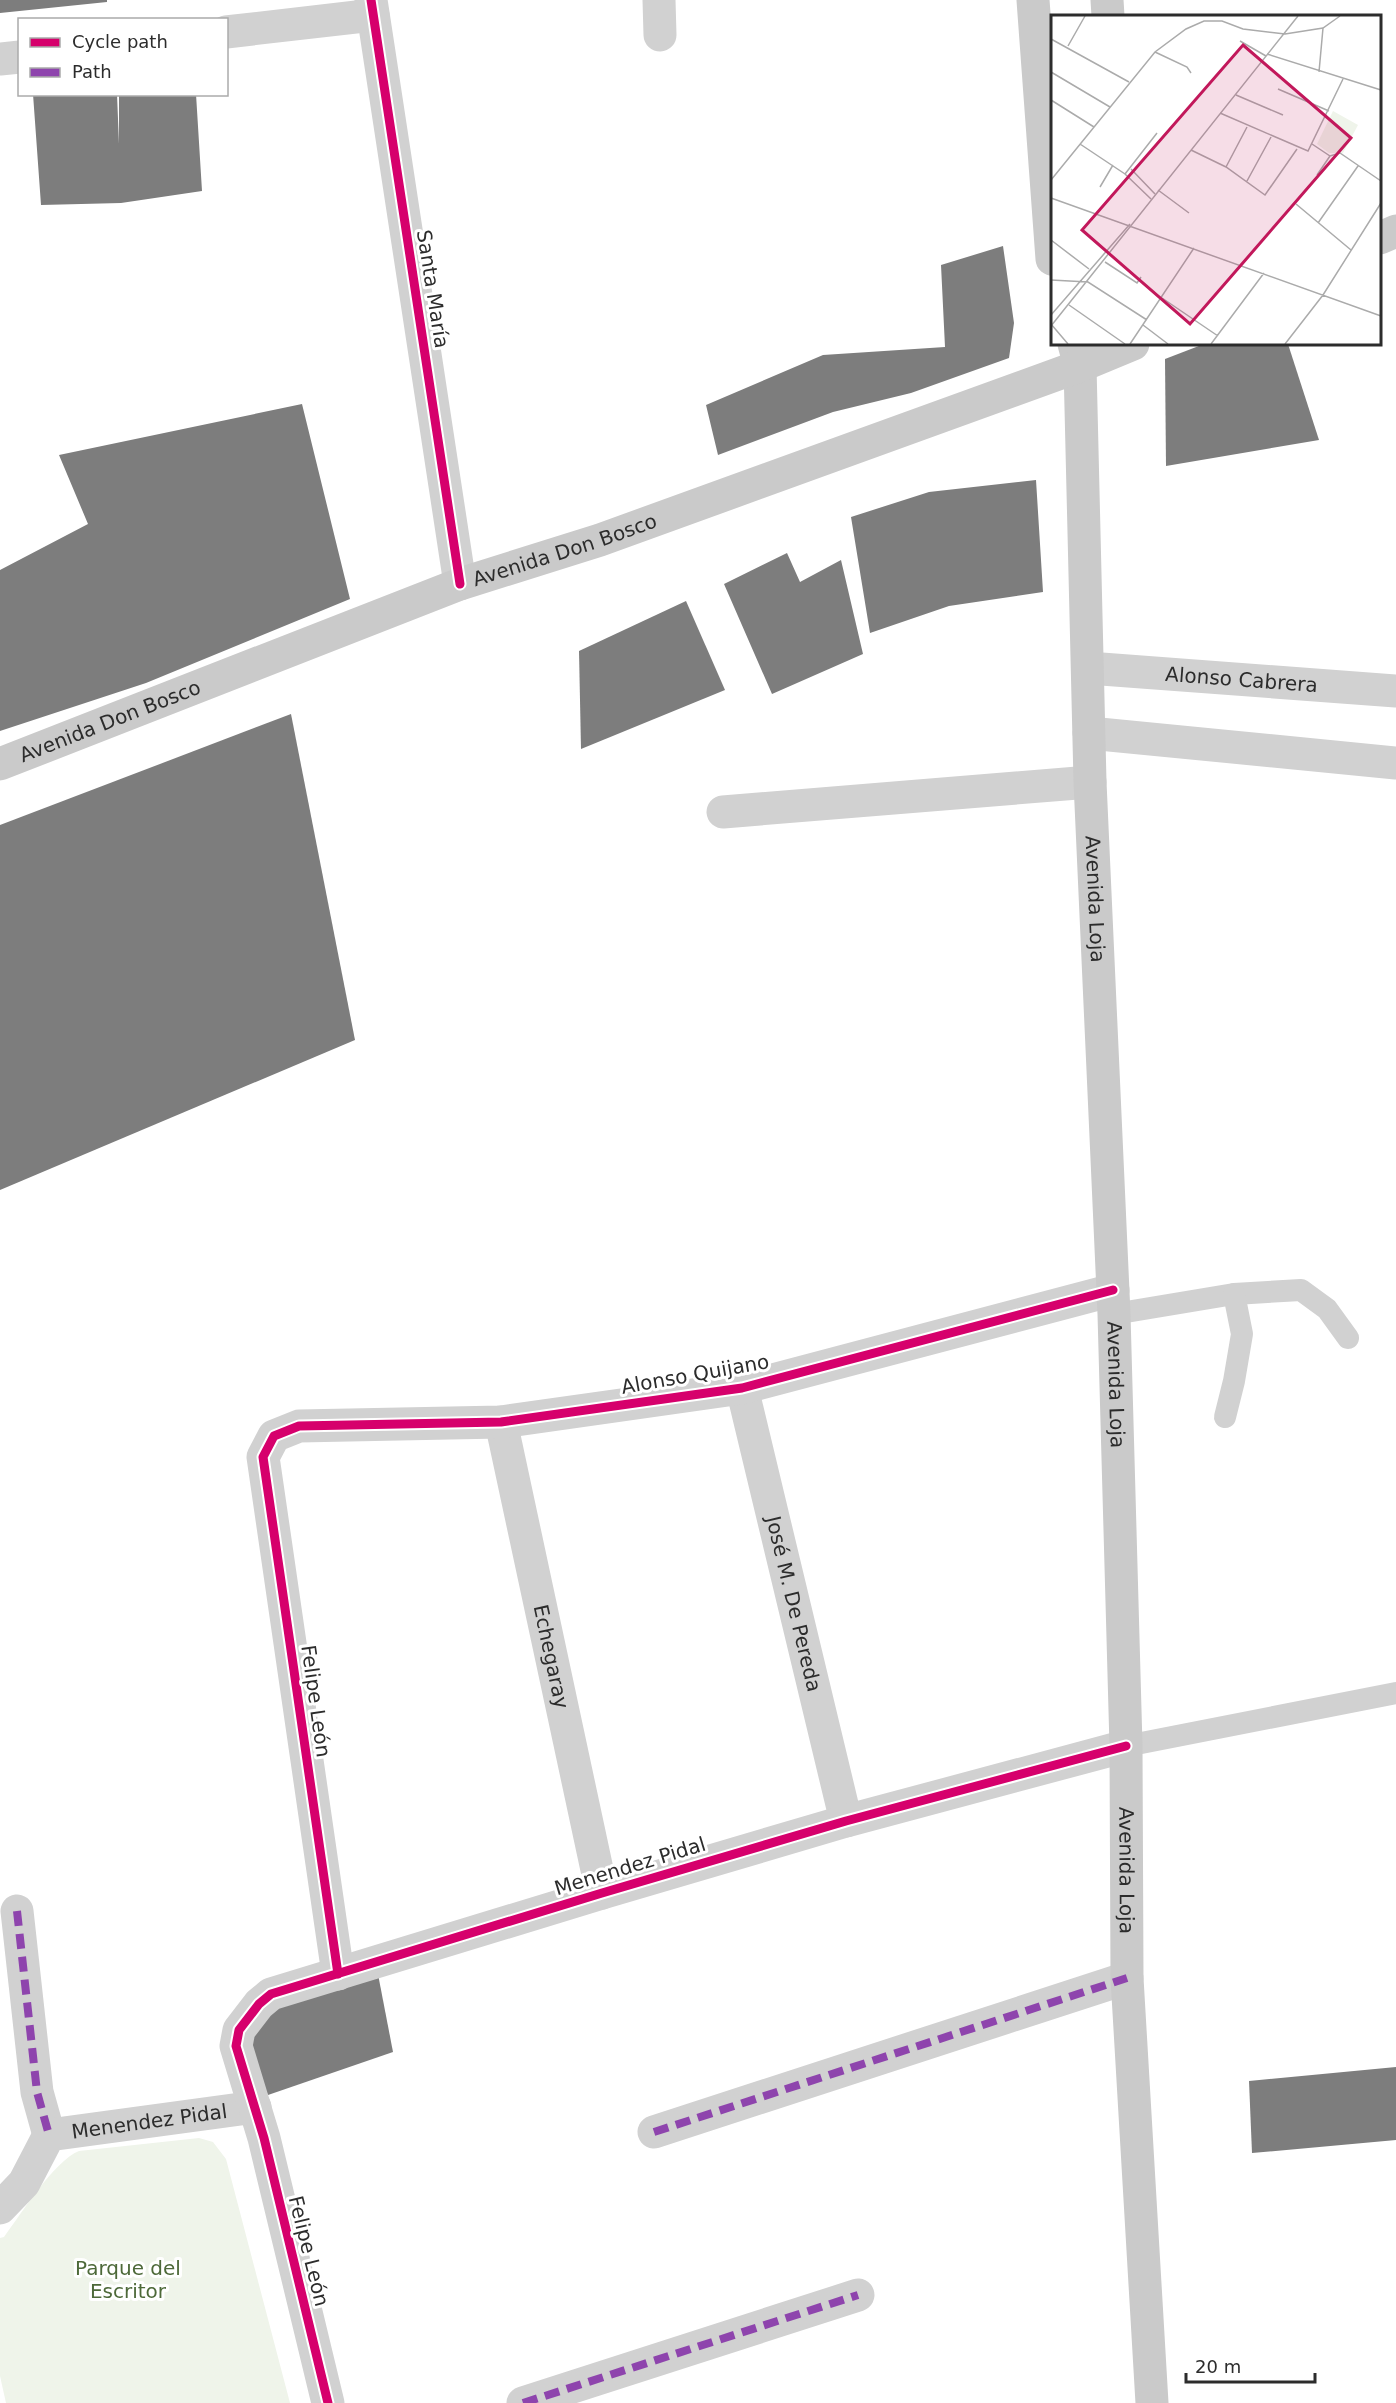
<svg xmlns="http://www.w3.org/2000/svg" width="1396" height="2403" font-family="'DejaVu Sans',sans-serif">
<rect width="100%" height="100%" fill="#fff"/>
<path fill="#eff4ea" d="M 199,2138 L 213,2142 L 226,2159 L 290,2403 L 6,2403 L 0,2376 L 0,2238 L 4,2237 C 21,2214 54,2161 79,2151 Z"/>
<g fill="#7d7d7d">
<path d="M 0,0 L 107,0 L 107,2 L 0,13 Z"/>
<path d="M 33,94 L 117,94 L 119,144 L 119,94 L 196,94 L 202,191 L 121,203 L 41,205 Z"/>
<path d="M 1003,246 L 1014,323 L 1009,358 L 911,393 L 833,412 L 718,455 L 706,405 L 823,355 L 945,347 L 941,265 Z"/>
<path d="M 1204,344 L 1288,344 L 1319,440 L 1166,466 L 1165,359 Z"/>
<path d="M 302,404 L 350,599 L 146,683 L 0,731 L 0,570 L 88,524 L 59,455 Z"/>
<path d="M 1036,480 L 1043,592 L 949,606 L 870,633 L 851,517 L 929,492 Z"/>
<path d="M 787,553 L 800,582 L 841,560 L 863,654 L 772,694 L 724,584 Z"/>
<path d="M 686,601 L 725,690 L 581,749 L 579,651 Z"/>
<path d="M 291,714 L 355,1040 L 0,1190 L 0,825 Z"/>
<path d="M 377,1969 L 393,2052 L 268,2095 L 240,2046 L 252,2018 Z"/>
<path d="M 1396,2067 L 1396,2140 L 1252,2153 L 1249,2081 Z"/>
</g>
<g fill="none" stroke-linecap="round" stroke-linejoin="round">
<g stroke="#d1d1d1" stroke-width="22">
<path d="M 1114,1314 L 1234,1294 L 1301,1290 L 1327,1309 L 1348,1338"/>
<path d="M 1225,1417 L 1234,1381 L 1242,1334 L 1234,1294"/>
<path d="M 1126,1746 L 1396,1693"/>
</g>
<g stroke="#d1d1d1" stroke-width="33">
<path d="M 371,0 L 460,584"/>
<path d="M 659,0 L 660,35"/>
<path d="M 226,32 L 373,15"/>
<path d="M 0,59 L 20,57"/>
<path id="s1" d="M 1088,668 L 1396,691"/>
<path d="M 1089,733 L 1396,763"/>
<path d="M 723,812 L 1090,782"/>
<path id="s2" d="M 742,1388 L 846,1821"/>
<path id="s3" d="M 501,1422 L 602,1893"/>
<path d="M 17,1911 L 37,2092 L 49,2135"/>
<path d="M 338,1974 L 263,1457 L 274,1436 L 299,1426 L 501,1422 L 742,1388 L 1113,1290"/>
<path d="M 654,2132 L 1127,1978"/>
<path id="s4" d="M 0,2208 L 24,2183 L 49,2135 L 255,2107"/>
<path d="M 328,2403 L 264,2138 L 236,2046 L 239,2030 L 259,2004 L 271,1994 L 602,1893 L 846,1821 L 1126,1746"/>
<path d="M 523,2403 L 858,2295"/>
</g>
<g stroke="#cacaca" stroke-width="33">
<path d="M 1033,0 L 1052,259"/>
<path d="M 1107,0 L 1108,16"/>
<path d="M 1380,238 L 1396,231"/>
<path id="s5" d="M 1074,344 L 1080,366 L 1090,782 L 1114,1314 L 1126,1746 L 1127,1978 L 1152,2403"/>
<path id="s6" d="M 0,764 L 460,584 L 600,540 L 1080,366 L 1133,344"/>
</g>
<g stroke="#8e44ad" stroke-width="8" stroke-dasharray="15 8" stroke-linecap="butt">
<path d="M 17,1911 L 37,2092 L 49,2135"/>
<path d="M 654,2132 L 1127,1978"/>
<path d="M 523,2403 L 858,2295"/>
</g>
<g stroke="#fff" stroke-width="13">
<g id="cycleway">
<path d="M 371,0 L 460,584"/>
<path d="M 338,1974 L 263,1457 L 274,1436 L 299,1426 L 501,1422 L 742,1388 L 1113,1290"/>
<path d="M 328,2403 L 264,2138 L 236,2046 L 239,2030 L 259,2004 L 271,1994 L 602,1893 L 846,1821 L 1126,1746"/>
</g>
</g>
<use href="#cycleway" stroke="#d6006c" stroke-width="9"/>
</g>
<g text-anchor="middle" stroke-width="6" stroke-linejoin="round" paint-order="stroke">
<g font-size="20" fill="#2c2c2c" stroke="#fff">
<text transform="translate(433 289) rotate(81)" y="7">Santa María</text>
<text dy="7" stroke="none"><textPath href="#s6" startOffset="604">Avenida Don Bosco</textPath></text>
<text dy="7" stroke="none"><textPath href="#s1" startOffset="154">Alonso Cabrera</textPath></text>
<text dy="7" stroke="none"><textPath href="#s6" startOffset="118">Avenida Don Bosco</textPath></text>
<text dy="7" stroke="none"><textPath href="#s5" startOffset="556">Avenida Loja</textPath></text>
<text transform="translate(695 1374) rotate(-10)" y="7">Alonso Quijano</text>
<text dy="7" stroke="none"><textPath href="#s5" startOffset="1042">Avenida Loja</textPath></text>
<text dy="7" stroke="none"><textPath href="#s2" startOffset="222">José M. De Pereda</textPath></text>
<text dy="7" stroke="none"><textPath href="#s3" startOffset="240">Echegaray</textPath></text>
<text transform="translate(316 1701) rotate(82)" y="7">Felipe León</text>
<text transform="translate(630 1866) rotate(-17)" y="7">Menendez Pidal</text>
<text dy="7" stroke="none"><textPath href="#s5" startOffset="1528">Avenida Loja</textPath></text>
<text dy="7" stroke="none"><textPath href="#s4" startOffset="190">Menendez Pidal</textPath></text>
<text transform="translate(309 2251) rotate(76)" y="7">Felipe León</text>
</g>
<g font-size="20" fill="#4d6939" stroke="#fff">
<text x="128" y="2275">Parque del<tspan x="128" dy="23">Escritor</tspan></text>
</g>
</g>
<g transform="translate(1051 15)">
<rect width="330" height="330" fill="#fff"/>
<path d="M 282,96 L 307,110 L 292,138 L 278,138 L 266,129 Z" fill="#eff4ea"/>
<path fill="none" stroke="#ababab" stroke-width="1.5" d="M 0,24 L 78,67M 189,26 L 215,41M 17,31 L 34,1M 104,37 L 136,52 L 140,58M 216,39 L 330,75M 0,57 L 59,92M 268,57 L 272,13M 227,74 L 278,96M 185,80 L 232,100M 0,85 L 43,112M 169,98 L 257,136 L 292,64M 29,129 L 74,159 L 100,184M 261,129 L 279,141 L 289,138 L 330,166M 140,135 L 175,152 L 214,180 L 246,134M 175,152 L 196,112M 80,154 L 104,179M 74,159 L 106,118M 266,160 L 279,141M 0,165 L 104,37 L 135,14 L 153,6 L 171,6 L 192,14 L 234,19 L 272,13 L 289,1M 196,166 L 220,122M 49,172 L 62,150M 107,175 L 138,198M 0,183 L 330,301M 245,189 L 300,235M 267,208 L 307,151M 0,225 L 38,254M 54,247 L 86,268 L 90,262M 0,265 L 37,267 L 96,305M 111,283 L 167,321M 18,290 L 74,329M 0,300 L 79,209M 0,309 L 17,329M 92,310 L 117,329M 0,311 L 247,1M 79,329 L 143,233M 160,329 L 213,258M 234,329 L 272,280 L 330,188"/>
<path fill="#c2185b" fill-opacity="0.15" stroke="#c2185b" stroke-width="3" d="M 192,30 L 300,123 L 139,309 L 31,215 Z"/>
<rect width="330" height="330" fill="none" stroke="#2c2c2c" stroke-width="3"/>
</g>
<rect x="18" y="18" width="210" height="78" fill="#ffffff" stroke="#ababab" stroke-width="1.5"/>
<rect x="30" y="38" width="30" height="9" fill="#d6006c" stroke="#ababab" stroke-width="1.5"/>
<text x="72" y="48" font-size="18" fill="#2c2c2c">Cycle path</text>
<rect x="30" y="68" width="30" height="9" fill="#8e44ad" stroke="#ababab" stroke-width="1.5"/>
<text x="72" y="78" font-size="18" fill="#2c2c2c">Path</text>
<path d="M1186 2373v9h129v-9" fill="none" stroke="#2c2c2c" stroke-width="3"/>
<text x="1195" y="2373" font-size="18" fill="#2c2c2c" stroke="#ffffff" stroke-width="4.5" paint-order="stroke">20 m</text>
</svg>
